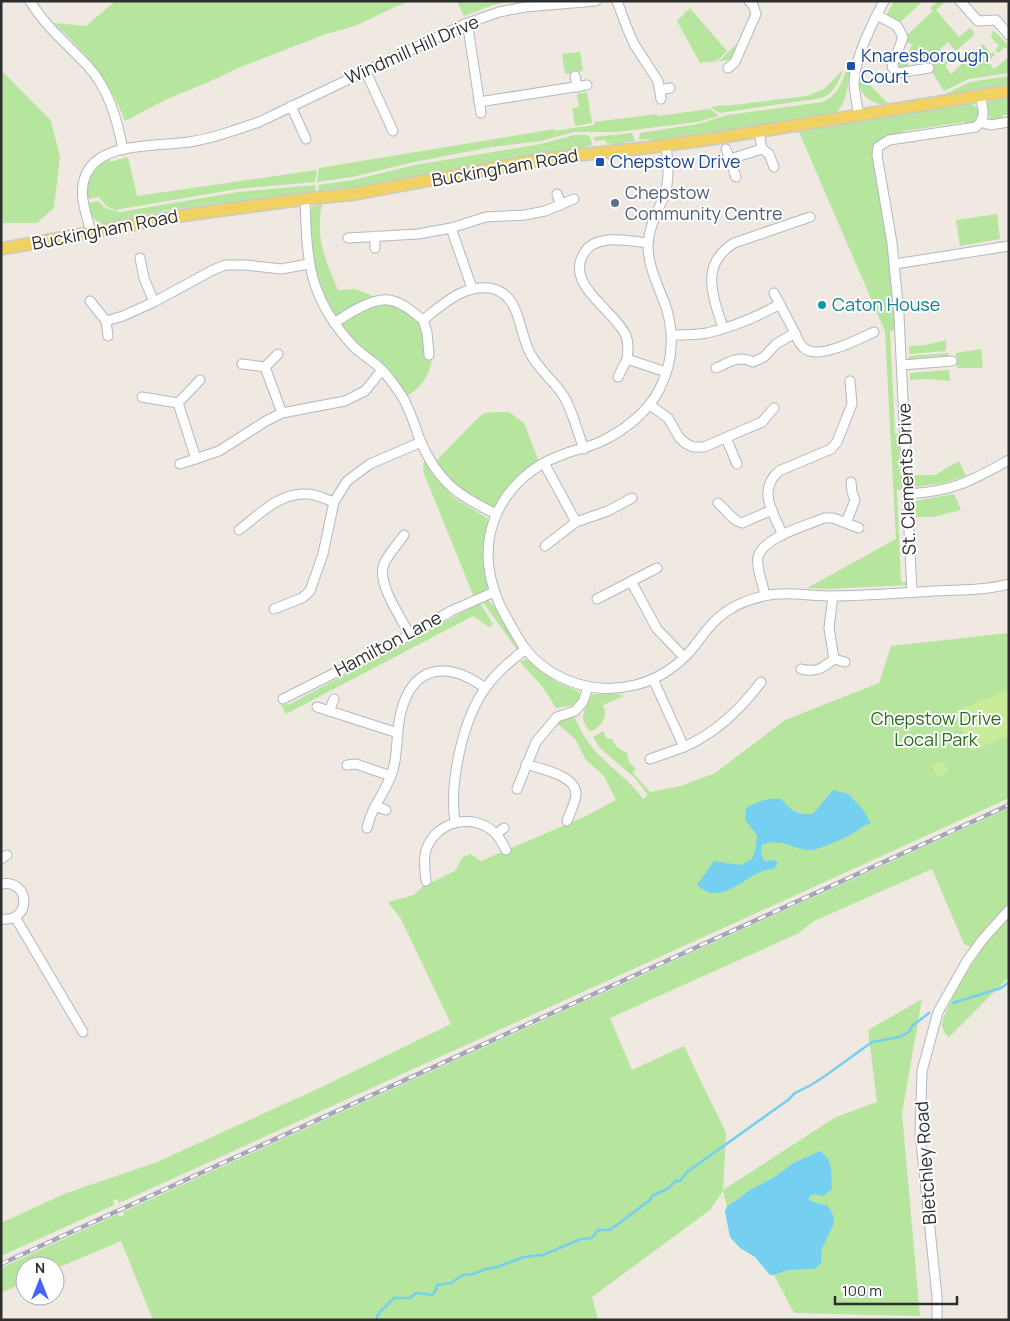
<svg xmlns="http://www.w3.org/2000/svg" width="1010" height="1321" font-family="Manrope,sans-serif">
<rect width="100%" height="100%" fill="#efe9e1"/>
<g fill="#b6e59e">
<path d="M 115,1 L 412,1 L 397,6 L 355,26 L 326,34 L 238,68 L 211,81 L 167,99 L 125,121 C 108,77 87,55 54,23 L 86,26 Z"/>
<path d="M 457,1 L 513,1 L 493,5 L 464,16 Z"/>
<path d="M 894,1 L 921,1 L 922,2 L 899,23 L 886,16 Z"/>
<path d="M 938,1 L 946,1 L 936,10 L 959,37 L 970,28 L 974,32 L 973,36 L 956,51 L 948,42 L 940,49 L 947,59 L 949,57 L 952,60 L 945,66 L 951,74 L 983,44 L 991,54 L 993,52 L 995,55 L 988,61 L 994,69 L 1009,57 L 1009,73 L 969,79 L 944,91 L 927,64 L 923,65 L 922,59 L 908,62 L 908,67 L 901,68 L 899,67 L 898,63 L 900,58 L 906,60 L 912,44 L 906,42 L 907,35 L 933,11 L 930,8 Z"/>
<path d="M 690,8 L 727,51 L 717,61 L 700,63 L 677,21 Z"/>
<path d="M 993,31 C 998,33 1009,45 1009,51 L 1005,47 L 998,53 L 995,50 L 999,46 L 991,37 Z"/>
<path d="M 740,41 L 731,59 L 718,62 Z"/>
<path d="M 580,52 L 583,71 L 565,74 L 562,54 Z"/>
<path d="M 1,70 L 51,121 L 60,157 L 54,208 L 37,223 L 1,223 Z"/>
<path d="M 843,70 C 838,83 835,92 822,98 L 720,113 L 710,107 L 726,105 L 726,106 L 807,96 L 824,89 Z"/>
<path d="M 846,71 L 851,72 C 847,87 847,105 834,114 L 652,143 L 651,139 L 639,140 L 640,133 L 698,124 L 728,115 L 823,102 C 837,95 841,85 846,71 Z"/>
<path d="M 1009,76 L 1009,86 L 888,105 C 872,104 861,98 858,81 L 870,85 L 886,102 L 891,103 L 945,94 L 970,82 Z"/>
<path d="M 587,92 L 592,123 L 575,126 L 572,108 L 579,107 L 577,94 Z"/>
<path d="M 1009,95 L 1009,114 L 1003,115 L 1003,121 C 1002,121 997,122 995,121 C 987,119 983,107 989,101 C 993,96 1003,96 1009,95 Z"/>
<path d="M 965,102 C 974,104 978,106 980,116 L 976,122 L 969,125 L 964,122 L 904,131 L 901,134 C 885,137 876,137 873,155 L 890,250 L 896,330 L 890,331 L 895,434 L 901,434 L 899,467 L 904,489 L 897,490 L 901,582 L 908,582 L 908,585 L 826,589 L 807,588 L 896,539 L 885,331 L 799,132 Z"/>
<path d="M 710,109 L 719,116 L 697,122 L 617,132 L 574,132 L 541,141 L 492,147 L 414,162 L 352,177 L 317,182 L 319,168 L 555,129 L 555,131 L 594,125 L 594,122 L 657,114 L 658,116 Z"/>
<path d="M 632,133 L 635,141 L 624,142 L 623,145 L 606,143 L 606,140 L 595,141 L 594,137 Z"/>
<path d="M 574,135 C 585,135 591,132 592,145 L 576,150 L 353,190 L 319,192 L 318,185 L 353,180 L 415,165 L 541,144 Z"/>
<path d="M 128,157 L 137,196 L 317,170 L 315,182 L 237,189 L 115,210 L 106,206 L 99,197 L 87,199 C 85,181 93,168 108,158 L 110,162 Z"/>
<path d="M 315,185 L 316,192 L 168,210 L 104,224 C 92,221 91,214 87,203 L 98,201 L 105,208 L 120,212 L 238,192 Z"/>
<path d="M 322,204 C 315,239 325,259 338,290 L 355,289 L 378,298 L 336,317 C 319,306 301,221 313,206 Z"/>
<path d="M 997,214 L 1000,239 L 960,246 L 956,220 Z"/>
<path d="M 388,300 L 423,320 C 426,330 433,349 432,358 C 431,375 418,392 403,398 L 334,323 Z"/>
<path d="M 946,340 L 946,351 L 909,354 L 909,346 L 925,345 Z"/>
<path d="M 981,349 L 983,368 L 957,368 L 956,353 Z"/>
<path d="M 949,353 L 947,358 L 943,358 L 940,356 L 916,358 L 914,361 L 909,360 L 909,356 Z"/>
<path d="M 949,370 L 950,381 L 928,379 L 910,380 L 910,373 Z"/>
<path d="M 495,412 L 509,412 L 524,423 L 539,462 L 499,503 L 494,506 L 488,507 L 457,488 L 435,462 L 478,418 L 485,413 Z"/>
<path d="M 424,461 L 433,475 L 453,497 L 487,518 L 489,521 L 484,551 L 488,587 L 486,592 L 474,597 L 423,471 Z"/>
<path d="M 959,461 L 966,476 L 943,483 L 915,487 L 914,475 L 935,475 Z"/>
<path d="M 954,494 L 961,510 L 933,517 L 916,517 L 915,501 Z"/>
<path d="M 488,600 L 495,607 L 519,648 L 518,651 L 483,602 Z"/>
<path d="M 480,603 L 493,624 L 489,627 L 473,616 L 286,714 L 281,705 L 290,704 Z"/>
<path d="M 1009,633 L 1009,798 L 119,1203 L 117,1199 L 113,1201 L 114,1205 L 1,1256 L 1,1223 L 64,1194 L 157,1162 L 324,1086 L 451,1024 L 401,919 L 388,902 L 414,895 L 422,887 L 455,871 L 462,858 L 470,854 L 481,861 L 586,816 L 616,800 L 604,776 L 586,760 L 575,739 L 558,724 L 561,718 L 574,716 C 580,729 587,742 596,752 C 611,768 631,781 643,799 L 648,795 L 636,779 L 600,748 L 593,737 L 603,731 L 607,739 L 612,739 C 615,746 619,750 627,753 L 629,762 L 636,769 L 633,773 L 650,792 L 681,786 L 715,773 L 785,720 L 879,683 L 891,646 Z"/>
<path d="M 526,659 L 555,681 L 579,692 L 580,698 L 575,705 L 556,708 L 542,686 L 520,662 Z"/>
<path d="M 593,694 L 617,694 L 624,696 L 603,705 C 609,718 601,726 590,732 C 582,720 581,718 587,705 C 589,700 589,698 593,694 Z"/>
<path d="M 1009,808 L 1009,903 L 970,947 L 964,944 L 932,869 L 814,921 L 799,933 L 610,1018 L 632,1070 L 684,1046 L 726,1133 L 723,1190 L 836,1117 L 877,1102 L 868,1030 L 922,999 L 902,1113 L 920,1316 L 794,1313 L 774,1275 L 788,1270 L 821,1264 L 822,1249 L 826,1239 L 820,1203 L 809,1200 L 810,1196 L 814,1194 L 820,1151 L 793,1163 L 776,1176 L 746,1192 L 741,1197 L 727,1206 L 723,1191 L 710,1210 L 592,1297 L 598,1320 L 153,1320 L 121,1241 L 55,1269 L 55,1266 L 25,1266 L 25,1282 L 1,1293 L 1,1268 L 118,1214 L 120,1217 L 124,1215 L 123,1212 Z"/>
<path d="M 1009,916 L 1009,977 L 949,1037 C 945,1034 942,1029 942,1024 C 943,1015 949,1006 952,999 C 968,967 985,943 1009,916 Z"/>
</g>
<g fill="#c9ec9a">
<path d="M 1009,689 L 1009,736 L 972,751 L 955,712 Z"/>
<path d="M 943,761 L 948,772 L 937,777 L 932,766 Z"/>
</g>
<g fill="#75cff0">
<path d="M 833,790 L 848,794 L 861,807 L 871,823 C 861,826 858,831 850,835 C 842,839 817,851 809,850 C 791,849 784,838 763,844 C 760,851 760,855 765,861 L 775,860 L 778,863 L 774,869 C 747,869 724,910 697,885 L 714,861 L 740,865 L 752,859 L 756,847 L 757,835 L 745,820 L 746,808 C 758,801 767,798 781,799 C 792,811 796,815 813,814 Z"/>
<path d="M 820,1151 C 834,1161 831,1173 832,1189 L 823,1196 L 815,1194 L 810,1196 L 809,1200 L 828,1206 L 833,1215 L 834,1223 L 822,1249 L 821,1264 L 814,1269 L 788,1270 L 774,1275 L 770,1275 L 755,1257 L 740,1248 L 730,1237 L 725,1212 L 727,1206 L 741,1197 L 746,1192 L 776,1176 L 793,1163 Z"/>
</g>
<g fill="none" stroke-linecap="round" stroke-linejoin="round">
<g stroke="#75cff0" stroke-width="2.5">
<path d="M 953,1003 L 1001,988 L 1009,982"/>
<path d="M 376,1320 L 378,1314 L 394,1298 L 410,1298 L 416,1293 L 432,1295 L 435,1292 L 437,1285 L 451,1283 L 463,1275 L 473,1274 L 486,1269 L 497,1267 L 524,1257 L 543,1255 L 581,1239 L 592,1238 L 598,1230 L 610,1230 L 650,1200 L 652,1196 L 669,1188 L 675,1181 L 680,1181 L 687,1172 L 788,1100 L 795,1093 L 811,1085 L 825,1076 L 872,1042 L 899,1037 L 909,1032 L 912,1026 L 929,1013"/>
</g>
<g stroke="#b4b7c1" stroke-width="11">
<g id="minor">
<path d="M 30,1 C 45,26 67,44 87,65 C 109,89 117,119 123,150"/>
<path d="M 617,1 L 627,28 L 634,44 L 658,81 L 661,99"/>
<path d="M 960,1 L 978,21 L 996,20 L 1009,35"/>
<path d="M 877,15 L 897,26 L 903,37 L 892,67 L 898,73 L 929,68"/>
<path d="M 465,24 L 469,34 L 481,113"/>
<path d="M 728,68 L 735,62 L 756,14 L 753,5 L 749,1"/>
<path d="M 365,70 L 393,131"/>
<path d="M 575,76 L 577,87"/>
<path d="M 660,90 L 670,88"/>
<path d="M 479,102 L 587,85"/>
<path d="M 291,106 L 306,139"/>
<path d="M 859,115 C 857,104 854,92 854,81 C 855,58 873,21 884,1"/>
<path d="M 981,122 L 990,125 L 1009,122"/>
<path d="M 666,145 C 668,162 670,180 664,196 C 657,213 649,226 648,245 C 648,265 656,281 663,299 C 675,328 674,360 660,388 C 649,411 625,430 602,441 C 588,448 573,450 559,456 C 532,466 509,487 497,513 C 481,548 488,585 506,617 C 513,628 518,640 527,651 C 554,682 595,695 635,685 C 657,680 678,666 692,649 C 703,635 712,621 727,611 C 737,604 751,599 764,596 C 786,591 810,596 832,596 C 866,596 901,593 935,591 C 960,590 985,590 1009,584"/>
<path d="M 726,149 L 736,177"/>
<path d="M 762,149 L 769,154 L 774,167"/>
<path d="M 730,159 L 762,149 L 759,132"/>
<path d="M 557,194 L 561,205"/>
<path d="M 305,199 C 307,262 308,297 353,346 C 362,355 374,361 382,370 C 390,378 397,389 403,398 C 410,410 415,426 420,440 C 438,482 457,495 496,514"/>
<path d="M 451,228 L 486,217 L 525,215 L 545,211 L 574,199"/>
<path d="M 91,232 C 87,216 79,197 84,180 C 95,140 158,147 189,142 C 214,138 236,130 259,122 L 465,24 L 499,12 L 525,7 L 596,1"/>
<path d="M 375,236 L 375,248"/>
<path d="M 348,238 L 418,234 L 451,228 L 472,288"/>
<path d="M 648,243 C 629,241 596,233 584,253 C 564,285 615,310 626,336 C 629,343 628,351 627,359 L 666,372"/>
<path d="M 140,258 L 144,278 L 154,302"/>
<path d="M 895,264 L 1009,246"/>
<path d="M 90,301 L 106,321 L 108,336"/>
<path d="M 423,320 L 427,332 L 429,355"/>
<path d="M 106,321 L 123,316 L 154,302 L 213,270 L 225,265 L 246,265 L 281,269 L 309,264"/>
<path d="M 334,323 C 348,314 371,298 389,300 C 402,302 413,312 423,320 C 443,304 466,282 494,289 C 504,292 511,300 515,309 C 521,323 523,339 530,353 C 538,369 553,380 563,395 C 573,411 577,431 584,449"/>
<path d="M 723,328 C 713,296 699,265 734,243 L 810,217"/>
<path d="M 795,333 C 797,338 799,344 803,347 C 816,362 859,339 874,332"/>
<path d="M 672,335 C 683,335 696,335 707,333 C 733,327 757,317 780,304"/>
<path d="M 242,364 L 265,367 L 278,354"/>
<path d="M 902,365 L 952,361"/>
<path d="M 265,367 L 282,413"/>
<path d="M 716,368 C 730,362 738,355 753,362 L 764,357 L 776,344 L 795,333 L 774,293"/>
<path d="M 618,377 L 627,359"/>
<path d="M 142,397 L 178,403 L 196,459"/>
<path d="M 178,403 L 200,380"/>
<path d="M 650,405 L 668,418 L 679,437 L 685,443 L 693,447 L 704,447 L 762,422 L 774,408"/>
<path d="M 726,438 L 737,464"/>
<path d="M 544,463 L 576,522"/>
<path d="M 180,464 L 219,451 L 266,421 L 282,413 L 345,401 L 365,391 L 382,370"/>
<path d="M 908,494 C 953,491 970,482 1009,460"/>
<path d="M 718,503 C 727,510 731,520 742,523 L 772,510"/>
<path d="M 846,523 L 855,500 L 852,492 L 851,482"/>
<path d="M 239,530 C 260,514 280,492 307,494 C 316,494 325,499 334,502"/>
<path d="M 404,535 C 398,544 388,554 384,564 C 376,582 401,618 410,635"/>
<path d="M 783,535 C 773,513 757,490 779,471 L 831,449 L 837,442 L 852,404 L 850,381"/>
<path d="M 545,546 L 576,522 L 608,511 L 632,498"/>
<path d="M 631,581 L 657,629 L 684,657"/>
<path d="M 912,593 L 899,315 L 892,243 L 877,155 L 878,147 L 889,140 L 976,127 C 987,117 983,109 980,96"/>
<path d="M 765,595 C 763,584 756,569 758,557 C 763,537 806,526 824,518 L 833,518 L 859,528"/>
<path d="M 833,596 L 829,628 L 834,659"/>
<path d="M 597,599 L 657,568"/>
<path d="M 274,609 L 302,598 L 310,591 L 323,554 L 334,502 L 347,481 L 370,464 L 421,442"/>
<path d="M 801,669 C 816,673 823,668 834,659 L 845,662"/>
<path d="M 653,679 L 684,747 C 716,733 740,710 761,682"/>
<path d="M 283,699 L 410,635 L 451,611 L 494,592"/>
<path d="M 317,707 L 398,733"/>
<path d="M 329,711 L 334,699"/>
<path d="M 650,759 L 684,747"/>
<path d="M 526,764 C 540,769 577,775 576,795 C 575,803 570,813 567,821"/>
<path d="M 347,765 L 356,764 L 391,776"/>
<path d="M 517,789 L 536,742 L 557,717 L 575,711 L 583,702 L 588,687"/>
<path d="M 375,806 L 386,810"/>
<path d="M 455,822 C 449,783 463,717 487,686 C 498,671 511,660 526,649"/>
<path d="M 367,828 C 369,821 371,813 375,807 C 382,793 391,781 394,766 C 398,748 396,730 401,712 C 413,664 449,661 485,688"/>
<path d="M 496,834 L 504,828"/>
<path d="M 1,859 L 7,855"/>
<path d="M 426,881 C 425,871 423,860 426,850 C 436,821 473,812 495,833 C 500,838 503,844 506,850"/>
<path d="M 1,884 C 31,879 32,923 1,919"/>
<path d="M 15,917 L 83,1032"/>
<path d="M 937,1320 L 937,1297 L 920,1132 L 922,1071 L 938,1012 L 967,961 L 983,939 L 1009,910"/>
</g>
</g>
<g stroke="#c9c9c9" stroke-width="14">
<path id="major" d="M 1,249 L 186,215 L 305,199 L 354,194 L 543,159 L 652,147 L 711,139 L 1009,91"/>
</g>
<use href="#minor" stroke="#fff" stroke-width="9"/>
<use href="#major" stroke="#f2d163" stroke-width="11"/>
<g stroke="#a3a6b8" stroke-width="4.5">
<path id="rail" d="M 1,1264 L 1009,805"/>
</g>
<use href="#rail" stroke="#fff" stroke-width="2.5" stroke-dasharray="8" stroke-linecap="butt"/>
</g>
<g fill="#1a4fb4" stroke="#fff" stroke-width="2">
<rect x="846" y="61" width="10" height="10" rx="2.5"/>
<rect x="595" y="157" width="10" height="10" rx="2.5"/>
</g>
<circle fill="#5c6f8a" stroke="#fff" stroke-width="2" cx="615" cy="203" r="5"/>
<circle fill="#0f9aa8" stroke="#fff" stroke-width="2" cx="822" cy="305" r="5"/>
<g text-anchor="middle" stroke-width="4" stroke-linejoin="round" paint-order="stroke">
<g font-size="18" fill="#2e2e2e" stroke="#fff">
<text transform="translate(412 50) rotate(-24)" y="6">Windmill Hill Drive</text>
<text transform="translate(505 168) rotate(-10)" y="6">Buckingham Road</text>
<text transform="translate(105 230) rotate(-11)" y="6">Buckingham Road</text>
<text transform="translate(907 479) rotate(-92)" y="6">St. Clements Drive</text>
<text transform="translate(388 644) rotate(-28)" y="6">Hamilton Lane</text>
<text transform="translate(926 1163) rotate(-94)" y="6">Bletchley Road</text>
</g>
<g font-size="18" fill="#164399" stroke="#fff" text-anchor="start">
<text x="861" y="62">Knaresborough<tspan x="861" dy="21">Court</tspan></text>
<text x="610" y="168">Chepstow Drive</text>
</g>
<g font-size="18" fill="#4e5e75" stroke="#fff" text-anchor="start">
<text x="625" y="199">Chepstow<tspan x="625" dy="21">Community Centre</tspan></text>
</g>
<g font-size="18" fill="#0d838f" stroke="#fff" text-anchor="start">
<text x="832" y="311">Caton House</text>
</g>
<g font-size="18" fill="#2c6e1b" stroke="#fff">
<text x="936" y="725">Chepstow Drive<tspan x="936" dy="21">Local Park</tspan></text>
</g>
</g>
<rect width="1010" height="1321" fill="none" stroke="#2e2e2e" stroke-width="5"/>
<g transform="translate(40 1281)"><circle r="24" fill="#ffffff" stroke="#ababab"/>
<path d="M0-4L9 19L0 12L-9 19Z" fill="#4264fb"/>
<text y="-8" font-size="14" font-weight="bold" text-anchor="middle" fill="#2e2e2e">N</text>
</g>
<path d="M835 1296v8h122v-8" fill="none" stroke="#2e2e2e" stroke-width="2.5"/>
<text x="842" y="1296" font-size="15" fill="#2e2e2e" stroke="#ffffff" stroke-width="4" paint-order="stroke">100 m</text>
</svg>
